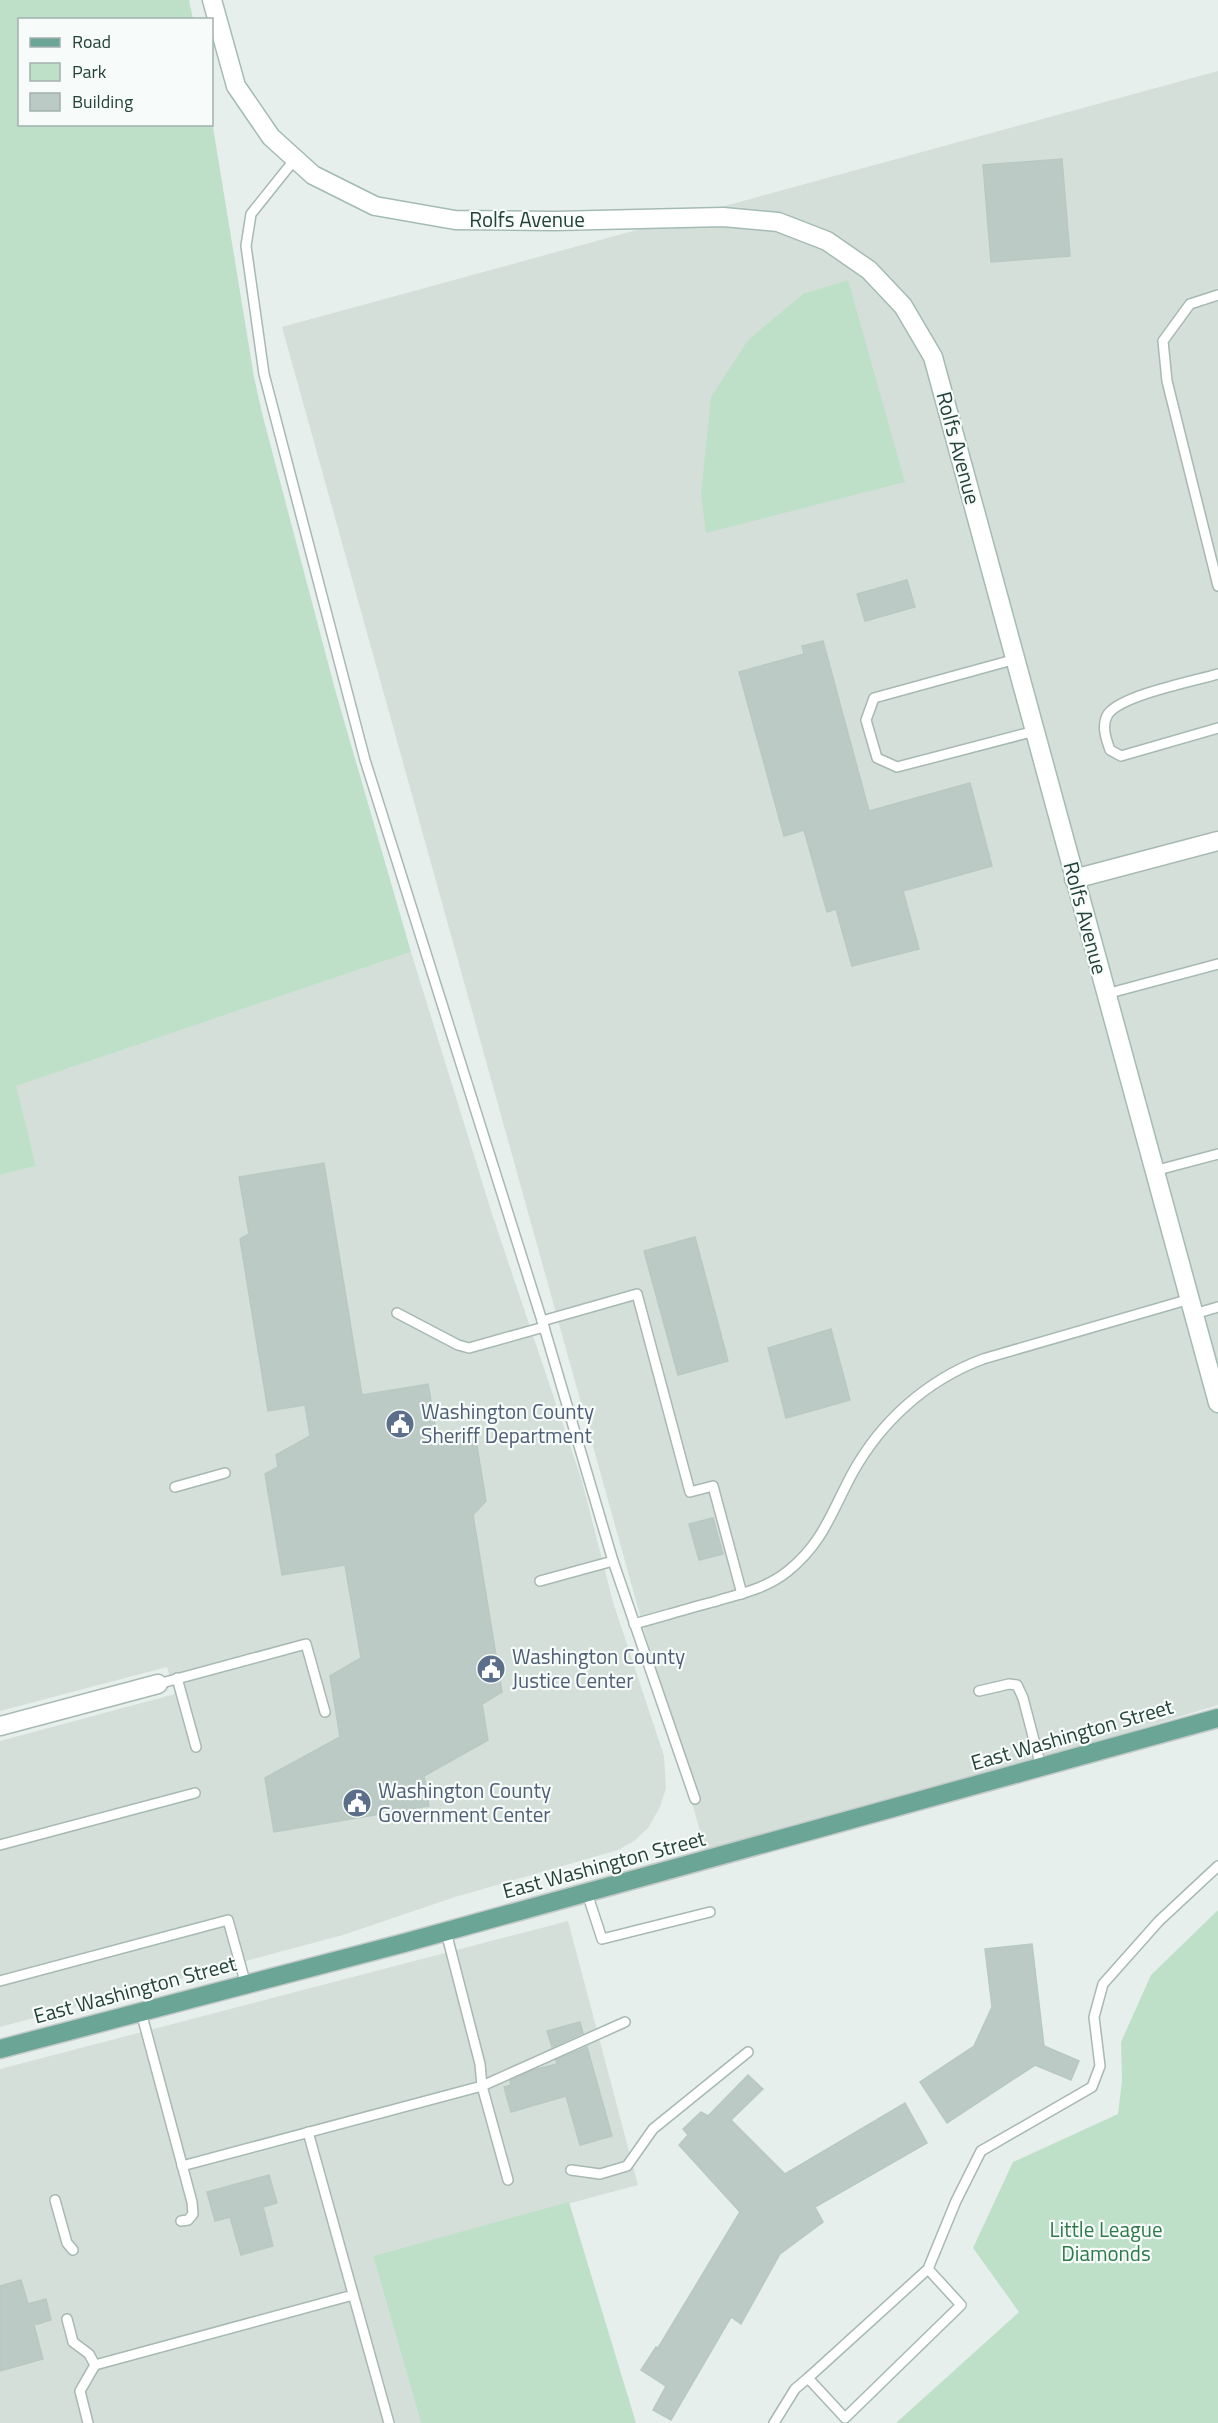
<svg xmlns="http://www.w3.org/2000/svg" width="1218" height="2423" font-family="'Titillium Web',sans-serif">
<rect width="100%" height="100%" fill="#e6efeb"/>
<g fill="#d4dfda">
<path d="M 1218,71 L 1218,1705 L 708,1860 L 282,327 Z"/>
<path d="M 411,952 L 493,1217 L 582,1481 L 613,1602 L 664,1756 L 666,1788 L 660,1807 L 648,1828 L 634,1841 L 618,1850 L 455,1897 L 343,1935 L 0,2027 L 0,1741 L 175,1694 L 167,1667 L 0,1711 L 0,1175 L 36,1166 L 15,1086 Z"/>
<path d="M 568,1921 L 638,2185 L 373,2256 L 421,2423 L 0,2423 L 0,2069 Z"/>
</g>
<g fill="#bfe0c8">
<path d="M 0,0 L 189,0 L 193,19 L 20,20 L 20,124 L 212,124 L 212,121 L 254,377 L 263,417 L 336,693 L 411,952 L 16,1086 L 36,1166 L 0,1175 Z"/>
<path d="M 848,280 L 905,482 L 706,533 L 701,495 L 711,397 L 748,340 L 803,294 Z"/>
<path d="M 1218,1910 L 1218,2423 L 896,2423 L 1019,2312 L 973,2248 L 1013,2162 L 1118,2114 L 1122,2081 L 1121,2042 L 1151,1975 Z"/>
<path d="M 569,2202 L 636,2423 L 421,2423 L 373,2256 Z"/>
</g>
<g fill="#bbcac4" stroke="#b8c9c2" stroke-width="1.5">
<path d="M 1062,159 L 1070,256 L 991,262 L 983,165 Z"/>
<path d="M 907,580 L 915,607 L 865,621 L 857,594 Z"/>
<path d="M 823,641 L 869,811 L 970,783 L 992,866 L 903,891 L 919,949 L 852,966 L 836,909 L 827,912 L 804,830 L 784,836 L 739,672 L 804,654 L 802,646 Z"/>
<path d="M 324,1163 L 362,1395 L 428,1384 L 438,1440 L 475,1434 L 486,1501 L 473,1515 L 502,1692 L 482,1704 L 488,1740 L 424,1776 L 429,1806 L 274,1832 L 265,1778 L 340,1737 L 330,1676 L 361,1658 L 345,1565 L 282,1575 L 265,1474 L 278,1467 L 276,1455 L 310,1436 L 305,1405 L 268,1411 L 240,1239 L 249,1234 L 239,1177 Z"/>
<path d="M 695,1237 L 728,1361 L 678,1375 L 644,1251 Z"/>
<path d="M 831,1329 L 850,1400 L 786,1418 L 768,1348 Z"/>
<path d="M 713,1518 L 723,1554 L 699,1560 L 689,1524 Z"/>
<path d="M 1032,1944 L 1044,2046 L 1079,2061 L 1071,2080 L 1035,2065 L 947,2123 L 920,2082 L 974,2046 L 992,2007 L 985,1949 Z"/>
<path d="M 580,2022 L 583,2033 L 552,2047 L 547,2031 Z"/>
<path d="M 587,2047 L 612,2136 L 580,2145 L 566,2096 L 511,2112 L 504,2087 L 511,2085 L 510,2081 L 533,2070 L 557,2064 L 556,2060 Z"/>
<path d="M 748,2075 L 763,2089 L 731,2120 L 785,2174 L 905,2103 L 927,2143 L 815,2207 L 823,2222 L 780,2254 L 741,2324 L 731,2317 L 671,2420 L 653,2410 L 666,2386 L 641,2370 L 656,2347 L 658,2348 L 740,2212 L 679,2145 L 688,2135 L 683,2129 L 701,2112 L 708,2116 Z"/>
<path d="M 269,2175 L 277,2203 L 263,2207 L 273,2246 L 241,2255 L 230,2217 L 215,2221 L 207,2192 Z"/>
<path d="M 21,2280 L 28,2304 L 46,2299 L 51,2320 L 34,2325 L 43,2359 L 0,2371 L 0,2286 Z"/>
</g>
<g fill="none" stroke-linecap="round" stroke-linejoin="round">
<g stroke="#a8b8b2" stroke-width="12">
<g id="lane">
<path d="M 295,159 L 251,214 L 246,246 L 264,374 L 365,760 L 544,1327 L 613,1561 L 695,1799"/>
<path d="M 1218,295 L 1190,304 L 1163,341 L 1167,381 L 1218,586"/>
<path d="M 1016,659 L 874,698 L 866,720 L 877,758 L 897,767 L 1035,731"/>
<path d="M 1218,674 C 1194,681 1122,695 1108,714 C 1101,725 1106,739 1110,750 L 1121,756 L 1218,728"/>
<path d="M 1106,994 L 1218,964"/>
<path d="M 1154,1171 L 1218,1154"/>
<path d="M 397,1313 L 458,1345 L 469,1348 L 544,1327"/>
<path d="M 1194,1314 L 1218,1307"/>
<path d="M 542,1321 L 637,1294 L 690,1492 L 713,1486 L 742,1594"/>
<path d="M 175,1487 L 225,1473"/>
<path d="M 540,1581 L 613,1561"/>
<path d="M 634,1624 C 660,1617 686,1609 713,1602 C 739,1594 766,1589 788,1571 C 823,1543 832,1511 852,1474 C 881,1421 927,1380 983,1359 L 1190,1299"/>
<path d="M 177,1678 L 196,1747"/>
<path d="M 158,1684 L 306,1644 L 325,1712"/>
<path d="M 979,1691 L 1009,1684 L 1017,1685 L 1023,1698 L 1041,1767"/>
<path d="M 0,1845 L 195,1793"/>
<path d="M 587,1893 L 602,1939 L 710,1912"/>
<path d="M 446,1932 L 480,2064 L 482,2086 L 508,2180"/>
<path d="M 0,1981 L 228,1920 L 246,1985"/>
<path d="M 141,2012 L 192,2202 L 193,2214 L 188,2220 L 181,2221"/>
<path d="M 308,2132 L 389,2423"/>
<path d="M 182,2166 L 482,2086 L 625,2022"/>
<path d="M 571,2170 L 600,2174 L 627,2166 L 653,2129 L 748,2052"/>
<path d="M 55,2200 L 67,2243 L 73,2250"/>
<path d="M 928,2269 L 961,2305 L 845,2418 L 808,2378 L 928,2269 L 956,2201 L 981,2151 L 1092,2087 L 1100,2066 L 1094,2017 L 1103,1984 L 1159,1921 L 1218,1866"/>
<path d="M 67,2319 L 73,2342 L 89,2354 L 95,2365 L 80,2391 L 88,2423"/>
<path d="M 95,2365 L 353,2295"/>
<path d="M 774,2423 L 795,2389 L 808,2378"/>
</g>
</g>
<g stroke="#a8b8b2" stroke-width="21">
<g id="street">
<path d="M 1074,879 L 1218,841"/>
<path d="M 0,1726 L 158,1684"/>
</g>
</g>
<g stroke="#a4bbb3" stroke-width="21">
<path id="secondary" d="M 212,0 L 236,86 L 271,137 L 313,175 L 375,206 L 455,220 L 555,221 L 723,217 L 778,222 L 827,241 L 869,270 L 903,306 L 933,357 L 1218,1403"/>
</g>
<g stroke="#c2cac8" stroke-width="21">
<path id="primary" d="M 0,2049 L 404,1943 L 1218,1718"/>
</g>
<use href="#lane" stroke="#fff" stroke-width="9"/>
<use href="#street" stroke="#fff" stroke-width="18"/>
<use href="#secondary" stroke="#fff" stroke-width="18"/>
<use href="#primary" stroke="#6aa596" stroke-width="18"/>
</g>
<defs>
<g id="civic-disc" transform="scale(1.5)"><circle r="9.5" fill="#5c6f8a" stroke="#f7fbf9"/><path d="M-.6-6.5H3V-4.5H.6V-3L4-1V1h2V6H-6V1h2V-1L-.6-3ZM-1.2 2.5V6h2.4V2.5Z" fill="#fff"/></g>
</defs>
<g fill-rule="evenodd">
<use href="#civic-disc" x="400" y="1424"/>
<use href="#civic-disc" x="491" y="1669"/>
<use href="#civic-disc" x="357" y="1803"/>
</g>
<g text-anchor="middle" stroke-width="4.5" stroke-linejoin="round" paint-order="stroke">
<g font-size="21" fill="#24423a" stroke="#f7fbf9">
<text x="527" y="227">Rolfs Avenue</text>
<text transform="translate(958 448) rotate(75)" y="7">Rolfs Avenue</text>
<text transform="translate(1085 918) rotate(75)" y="7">Rolfs Avenue</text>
<text transform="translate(1072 1735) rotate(-16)" y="7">East Washington Street</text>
<text transform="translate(604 1865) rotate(-15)" y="7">East Washington Street</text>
<text transform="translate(135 1990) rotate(-15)" y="7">East Washington Street</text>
</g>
<g font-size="21" fill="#4e5e75" stroke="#f7fbf9" text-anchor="start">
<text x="421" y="1419">Washington County<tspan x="421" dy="24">Sheriff Department</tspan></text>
<text x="512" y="1664">Washington County<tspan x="512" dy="24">Justice Center</tspan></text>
<text x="378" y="1798">Washington County<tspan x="378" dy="24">Government Center</tspan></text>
</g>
<g font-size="21" fill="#2d7a4b" stroke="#f7fbf9">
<text x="1106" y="2237">Little League<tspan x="1106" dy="24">Diamonds</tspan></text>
</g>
</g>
<rect x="18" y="18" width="195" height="108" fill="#f7fbf9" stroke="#a3b1ad" stroke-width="1.5"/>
<rect x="30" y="38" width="30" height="9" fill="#6aa596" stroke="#a3b1ad" stroke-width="1.5"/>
<text x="72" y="48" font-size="18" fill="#24423a">Road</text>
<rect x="30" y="63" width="30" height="18" fill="#bfe0c8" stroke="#a3b1ad" stroke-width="1.5"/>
<text x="72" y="78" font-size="18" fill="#24423a">Park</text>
<rect x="30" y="93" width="30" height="18" fill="#bbcac4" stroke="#a3b1ad" stroke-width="1.5"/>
<text x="72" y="108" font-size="18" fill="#24423a">Building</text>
</svg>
